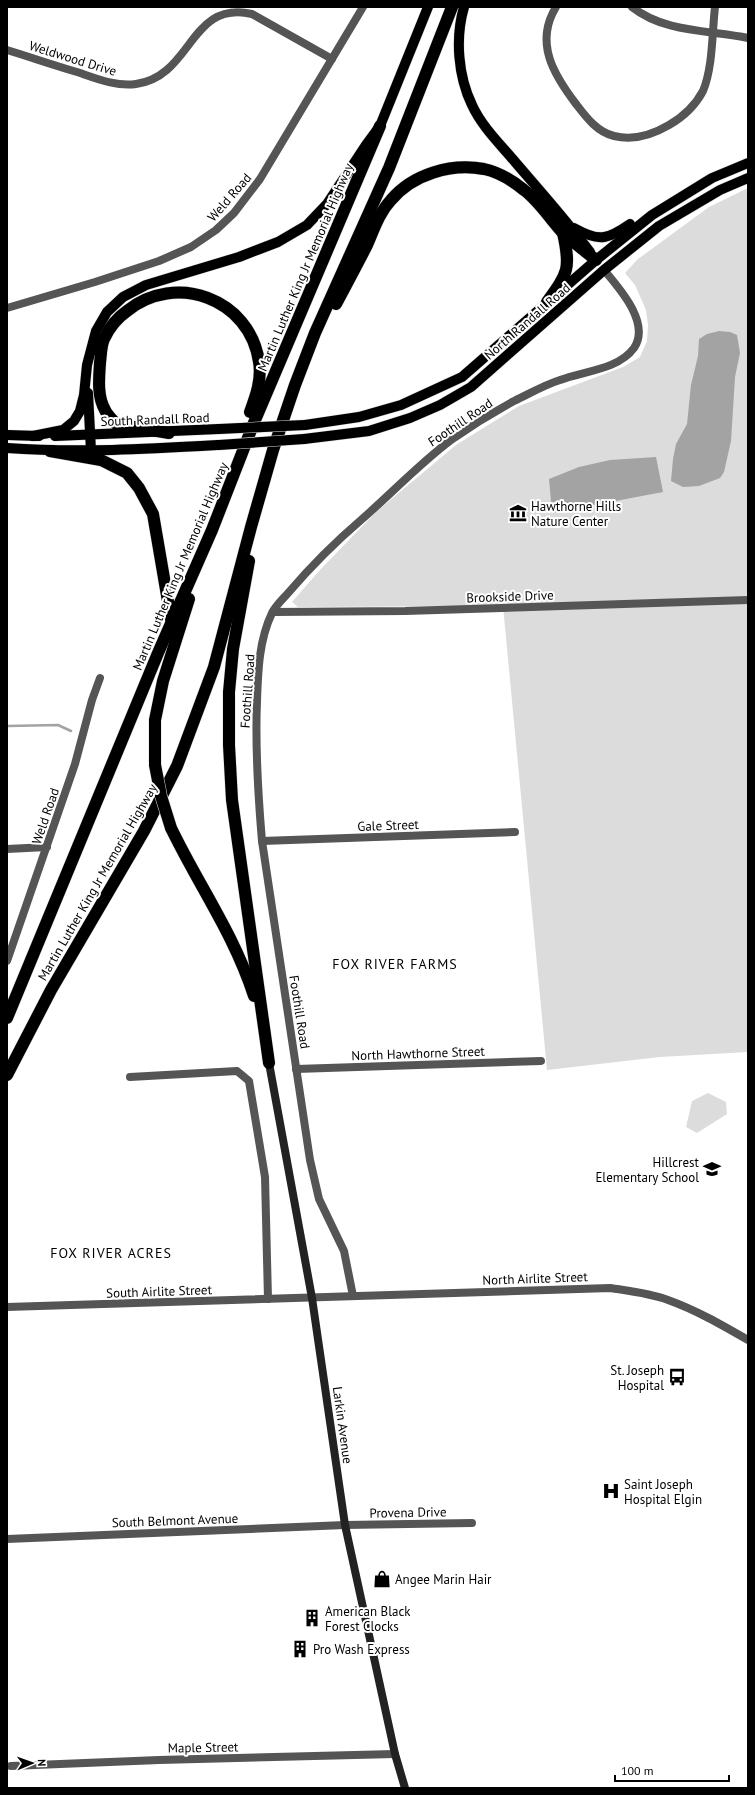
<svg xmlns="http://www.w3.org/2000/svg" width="755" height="1795" font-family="'PT Sans',sans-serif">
<rect width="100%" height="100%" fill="#fff"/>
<g fill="#dcdcdc">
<path d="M 748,188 L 748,1052 L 660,1057 L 547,1070 L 503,606 L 298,607 L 292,602 L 319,571 L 376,512 L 456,445 L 519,406 L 623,367 L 640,357 L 647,341 L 648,325 L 646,310 L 635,285 L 625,273 L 638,259 L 709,207 Z"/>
<path d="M 708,1093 L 726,1102 L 727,1114 L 697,1133 L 686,1127 L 692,1101 Z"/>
</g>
<g fill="#a3a3a3">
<path d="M 719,331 L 730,332 L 737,335 L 740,353 L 735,377 L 731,441 L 724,472 L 720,478 L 699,486 L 683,487 L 671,481 L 673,459 L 676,444 L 687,424 L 691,385 L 698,356 L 699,339 L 707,334 Z"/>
<path d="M 656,457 L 663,492 L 552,513 L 549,479 L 579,467 L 610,460 Z"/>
</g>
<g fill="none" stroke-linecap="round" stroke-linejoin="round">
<path stroke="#a3a3a3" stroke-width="2.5" d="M 7,726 L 58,725 L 71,731"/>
<g stroke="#dbdbdb" stroke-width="11">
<g id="primary">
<path d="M 464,7 C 455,38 458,76 472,105 C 482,127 501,145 516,163 C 541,192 567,221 590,252"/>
<path d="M 574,228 C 599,242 607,240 630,224"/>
<path d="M 88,393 L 91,451"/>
<path d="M 305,425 L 359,417 L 401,405 L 462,377 L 596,260 L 652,215 L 712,178 L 748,163"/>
<path d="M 7,435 L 39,436"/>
<path d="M 33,436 L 63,430 L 74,421 L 80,411 L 84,395 L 87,365 L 96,331 L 107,312 L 123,297 L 146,285 L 239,257 L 278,242 L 307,225 L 327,204 L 366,145 L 380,126 L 428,7"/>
<path d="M 55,436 L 219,429"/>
<path d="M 304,439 L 369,431 L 410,418 L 440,405 L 471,387 L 604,270 L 659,226 L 720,190 L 748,178"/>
<path d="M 7,448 C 78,453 148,449 219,445"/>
</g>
</g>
<g stroke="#dbdbdb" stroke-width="13">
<g id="highway">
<path d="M 547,302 C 568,273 571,269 563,233"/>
<path d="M 336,304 C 346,285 357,265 367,245 C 374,229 379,213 391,200 C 413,174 451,163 484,169 C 498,172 513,181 524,190 C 539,201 550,219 563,233 C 573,242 585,251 596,260"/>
<path d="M 169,433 L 116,424 C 113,420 107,415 105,410 C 97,396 99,378 100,363 C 101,355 101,345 104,339 C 109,328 117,318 127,311 C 175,272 250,298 259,362 C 262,379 256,396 250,412"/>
<path d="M 50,451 L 101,460 L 127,473 L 139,488 L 153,514 L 171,619"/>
<path d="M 249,561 L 233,649 L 229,692 L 229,745 L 232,800 L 269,1063"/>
<path d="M 155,765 L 155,720 L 163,681 L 189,599"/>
<path d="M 171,828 C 199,886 234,934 254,996"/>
<path d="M 7,1018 L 158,653 L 212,530 L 253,425 L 380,126"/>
<path d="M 7,1075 L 51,990 L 144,831 L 177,766 L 214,667 L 251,527 L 273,450 L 295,385 L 315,333 L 389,168 L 452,7"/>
</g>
</g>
<g stroke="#555" stroke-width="8">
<path d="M 556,7 C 534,43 554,75 576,104 C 586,117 597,132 614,136 C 634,141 652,135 669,125 C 683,117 695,106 703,91 C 713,67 712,33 715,7"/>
<path d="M 632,7 C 665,33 709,30 748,38"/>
<path d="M 7,50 C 30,57 53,65 77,72 C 95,78 116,87 136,84 C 193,76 189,0 252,14 L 332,59"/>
<path d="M 7,308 L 95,282 L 159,261 L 191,247 L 216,230 L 234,213 L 260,179 L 363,7"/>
<path d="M 273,612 L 405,611 L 748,600"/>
<path d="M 262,841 L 515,832"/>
<path d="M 7,849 L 47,847"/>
<path d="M 7,961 L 75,764 L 92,700 L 100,678"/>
<path d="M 296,1069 L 541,1061"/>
<path d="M 130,1077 L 237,1071 L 249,1081 L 265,1177 L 268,1299"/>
<path d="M 353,1296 L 344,1251 L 319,1199 L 310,1160 L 262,841 C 258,794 255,748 257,701 C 258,671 259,640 272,613 C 276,605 284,598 289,592 C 313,564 333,544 361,520 C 391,494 419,464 451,440 C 471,426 492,413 514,401 C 529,394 544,385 560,380 C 583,371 618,370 634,348 C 651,323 619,288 604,270"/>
<path d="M 7,1307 L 610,1288 C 629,1291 649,1293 668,1300 C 696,1310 722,1325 748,1340"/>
<path d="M 7,1539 L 345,1525 L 472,1523"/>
<path d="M 11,1766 L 159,1760 L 395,1754"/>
</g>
<path stroke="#222" stroke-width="8" d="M 269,1063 L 312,1298 L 345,1525 L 395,1754 L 405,1788"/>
<use href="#primary" stroke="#000" stroke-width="10"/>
<use href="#highway" stroke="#000" stroke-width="12"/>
<g stroke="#dbdbdb" stroke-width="11" stroke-linecap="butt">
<g id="primary-bridge">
<path d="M 219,429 L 305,425"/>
<path d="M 219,445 L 304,439"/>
</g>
</g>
<g stroke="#dbdbdb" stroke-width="13" stroke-linecap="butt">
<path id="highway-bridge" d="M 155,765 L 161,796 L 171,828"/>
</g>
<use href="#primary-bridge" stroke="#000" stroke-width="10"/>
<use href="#highway-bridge" stroke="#000" stroke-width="12"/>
</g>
<defs>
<g id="museum-bare" transform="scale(1.38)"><path d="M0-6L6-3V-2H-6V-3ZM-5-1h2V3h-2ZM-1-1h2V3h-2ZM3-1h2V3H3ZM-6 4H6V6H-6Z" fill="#000" stroke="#fff" stroke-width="2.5" paint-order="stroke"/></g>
<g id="school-bare" transform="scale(1.38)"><path d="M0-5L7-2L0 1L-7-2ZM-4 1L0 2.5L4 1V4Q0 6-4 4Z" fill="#000" stroke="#fff" stroke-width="2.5" paint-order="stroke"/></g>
<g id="bus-bare" transform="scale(1.38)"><path d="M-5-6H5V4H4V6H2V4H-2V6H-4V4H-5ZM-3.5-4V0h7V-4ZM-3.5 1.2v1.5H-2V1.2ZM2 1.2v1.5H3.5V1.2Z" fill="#000" stroke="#fff" stroke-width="2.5" paint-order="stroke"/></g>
<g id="hospital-bare" transform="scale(1.38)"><path d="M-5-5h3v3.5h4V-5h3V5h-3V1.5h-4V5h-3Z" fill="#000" stroke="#fff" stroke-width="2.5" paint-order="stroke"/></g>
<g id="shop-bare" transform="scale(1.38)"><path d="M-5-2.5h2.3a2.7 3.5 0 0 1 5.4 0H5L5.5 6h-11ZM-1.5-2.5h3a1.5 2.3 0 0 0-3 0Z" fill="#000" stroke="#fff" stroke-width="2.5" paint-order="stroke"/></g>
<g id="building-bare" transform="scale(1.38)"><path d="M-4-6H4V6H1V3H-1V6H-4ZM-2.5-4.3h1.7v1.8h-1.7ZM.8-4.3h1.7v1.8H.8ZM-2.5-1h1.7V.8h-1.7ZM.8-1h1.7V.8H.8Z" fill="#000" stroke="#fff" stroke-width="2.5" paint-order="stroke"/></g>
</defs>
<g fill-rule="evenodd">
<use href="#museum-bare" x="518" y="513"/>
<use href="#school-bare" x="712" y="1169"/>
<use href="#bus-bare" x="677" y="1377"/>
<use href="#hospital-bare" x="611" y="1491"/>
<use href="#shop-bare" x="382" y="1579"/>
<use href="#building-bare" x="312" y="1618"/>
<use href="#building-bare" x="300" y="1649"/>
</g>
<g text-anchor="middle" stroke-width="4" stroke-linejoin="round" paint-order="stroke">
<g font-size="13" fill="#000" stroke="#fff">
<text transform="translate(73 58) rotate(17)" y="5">Weldwood Drive</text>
<text transform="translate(229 197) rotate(-49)" y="5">Weld Road</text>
<text transform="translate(305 267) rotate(-67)" y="5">Martin Luther King Jr Memorial Highway</text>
<text transform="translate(527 321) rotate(-41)" y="5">North Randall Road</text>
<text transform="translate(155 419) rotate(-2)" y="5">South Randall Road</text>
<text transform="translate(460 422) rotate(-34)" y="5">Foothill Road</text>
<text transform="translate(180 566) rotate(-67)" y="5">Martin Luther King Jr Memorial Highway</text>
<text transform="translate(510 596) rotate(-2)" y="5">Brookside Drive</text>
<text transform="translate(247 691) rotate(-86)" y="5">Foothill Road</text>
<text transform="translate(45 816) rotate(-71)" y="5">Weld Road</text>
<text transform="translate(388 825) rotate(-2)" y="5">Gale Street</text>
<text transform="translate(97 882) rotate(-60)" y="5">Martin Luther King Jr Memorial Highway</text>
<text transform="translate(300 1012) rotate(81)" y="5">Foothill Road</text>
<text transform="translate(418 1053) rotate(-2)" y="5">North Hawthorne Street</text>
<text transform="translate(535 1278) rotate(-2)" y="5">North Airlite Street</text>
<text transform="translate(159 1291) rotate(-2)" y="5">South Airlite Street</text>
<text transform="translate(343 1425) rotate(82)" y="5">Larkin Avenue</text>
<text transform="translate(408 1512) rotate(-1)" y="5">Provena Drive</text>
<text transform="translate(175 1520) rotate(-2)" y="5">South Belmont Avenue</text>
<text transform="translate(203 1747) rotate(-1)" y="5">Maple Street</text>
</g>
<g font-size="13" fill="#000" stroke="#fff" text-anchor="start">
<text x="531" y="511">Hawthorne Hills<tspan x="531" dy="15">Nature Center</tspan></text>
<text x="699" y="1167" text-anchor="end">Hillcrest<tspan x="699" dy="15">Elementary School</tspan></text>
<text x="664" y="1375" text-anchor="end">St. Joseph<tspan x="664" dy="15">Hospital</tspan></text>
<text x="624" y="1489">Saint Joseph<tspan x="624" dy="15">Hospital Elgin</tspan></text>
<text x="395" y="1584">Angee Marin Hair</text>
<text x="325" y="1616">American Black<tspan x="325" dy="15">Forest Clocks</tspan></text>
<text x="313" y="1654">Pro Wash Express</text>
</g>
<g font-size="14" letter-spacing="1" fill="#000" stroke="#fff">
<text x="395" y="969">FOX RIVER FARMS</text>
<text x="111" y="1258">FOX RIVER ACRES</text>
</g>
</g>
<rect width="755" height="1795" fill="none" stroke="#000000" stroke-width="16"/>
<g transform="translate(32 1763) rotate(88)" stroke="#ffffff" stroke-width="3" paint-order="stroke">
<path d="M0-3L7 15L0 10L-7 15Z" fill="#000000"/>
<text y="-6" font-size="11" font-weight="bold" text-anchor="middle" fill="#000000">N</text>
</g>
<path d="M615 1775v6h114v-6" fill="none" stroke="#000000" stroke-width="2"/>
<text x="621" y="1775" font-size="12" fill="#000000" stroke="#ffffff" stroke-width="3" paint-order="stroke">100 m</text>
</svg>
